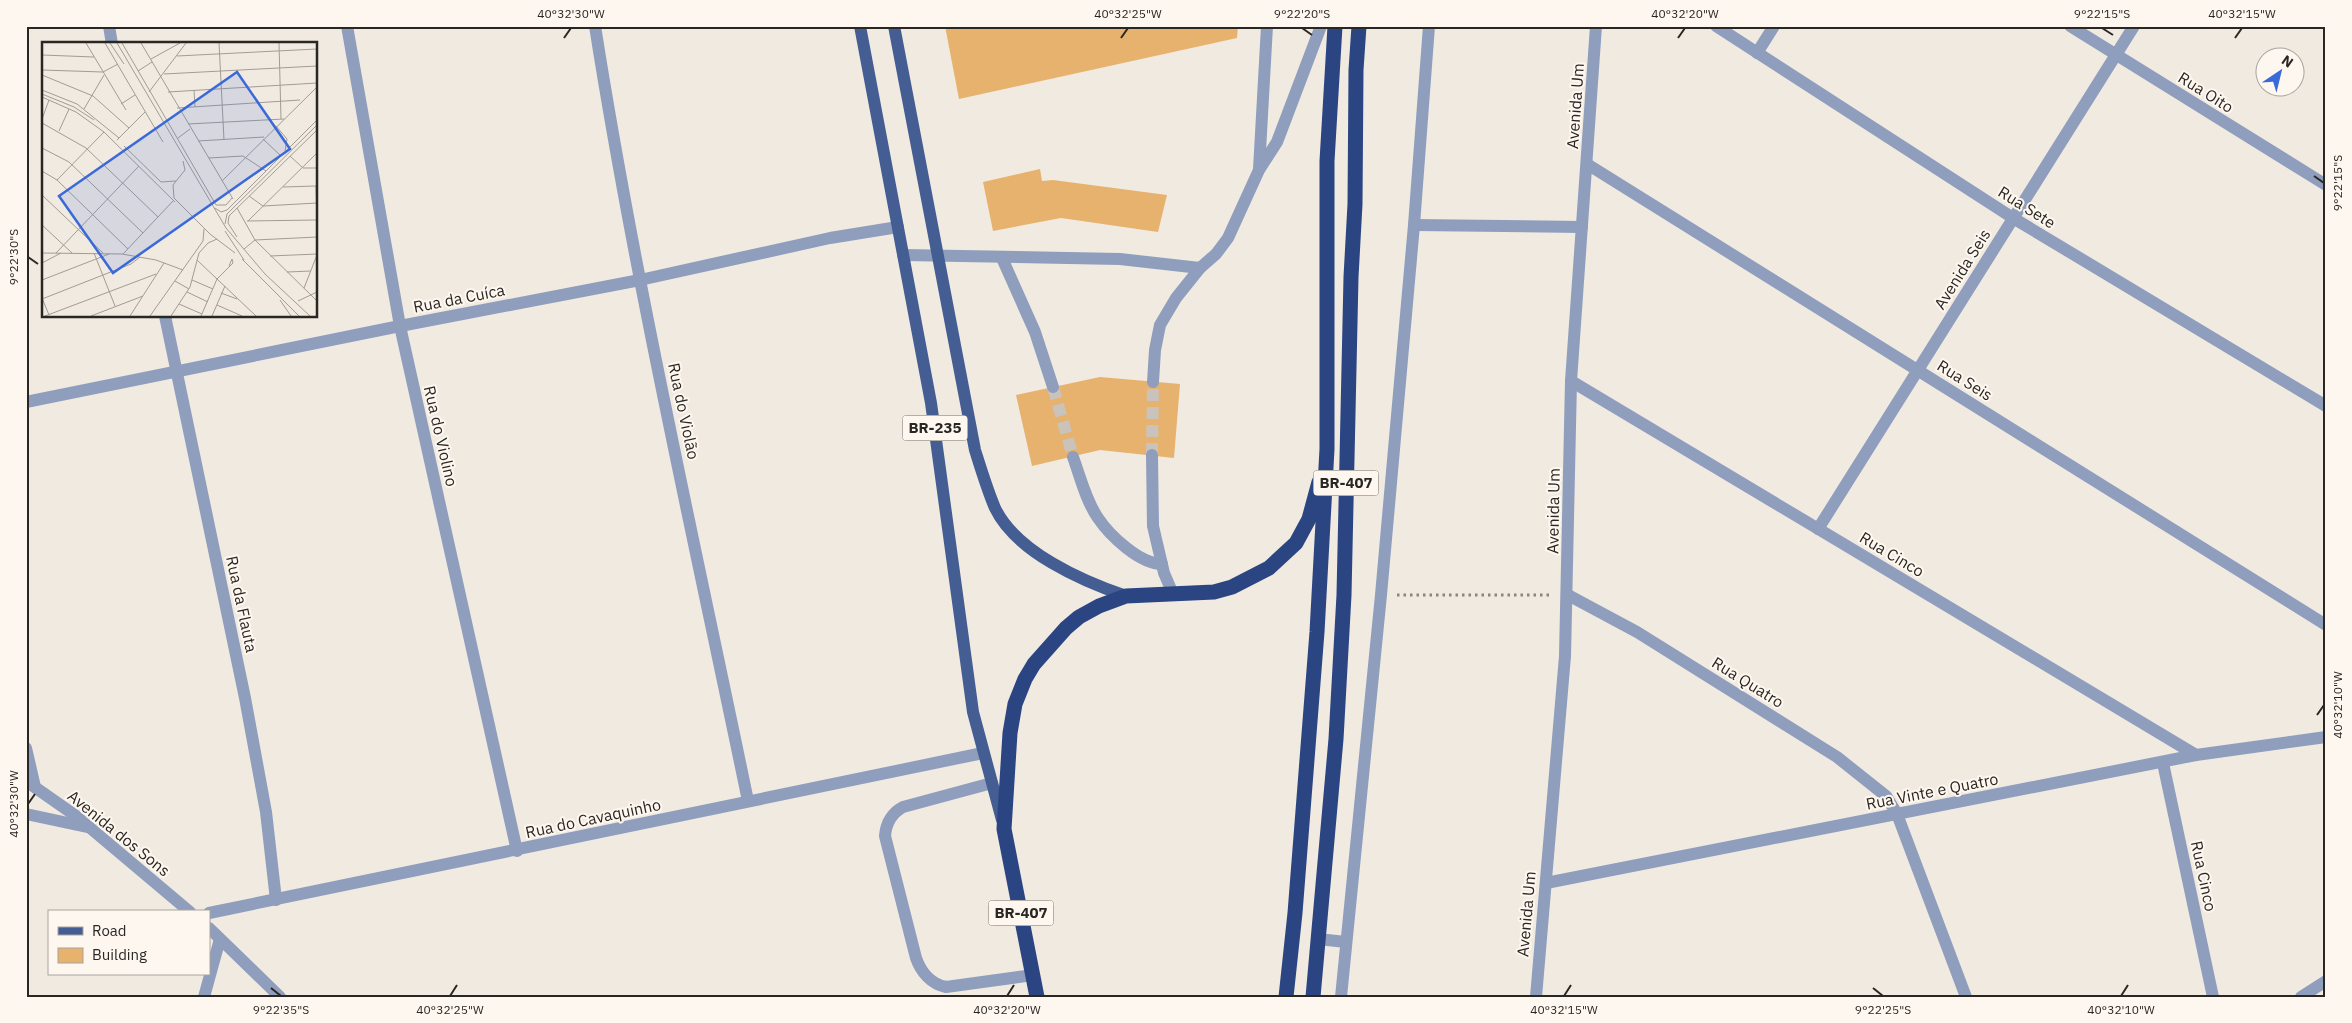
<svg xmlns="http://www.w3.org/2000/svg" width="2352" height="1023" font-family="'IBM Plex Sans',sans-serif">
<rect width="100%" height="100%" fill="#f1eae1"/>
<g fill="#e7b26d">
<path d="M 945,26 L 1238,26 L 1237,38 L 959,99 Z"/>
<path d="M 1040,169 L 1042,181 L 1053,180 L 1167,195 L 1158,232 L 1061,218 L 993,231 L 983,182 Z"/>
<path d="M 1100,377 L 1180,384 L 1174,458 L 1100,450 L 1032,466 L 1016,395 Z"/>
</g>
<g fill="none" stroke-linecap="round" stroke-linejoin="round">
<g stroke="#c9c3bb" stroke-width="12" stroke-dasharray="12 6" stroke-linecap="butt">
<path d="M 1053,387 L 1073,457"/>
<path d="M 1152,455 L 1153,382"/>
</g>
<path stroke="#89857f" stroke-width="3" stroke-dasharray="2.5 4" stroke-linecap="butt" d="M 1397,595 L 1551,595"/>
<g stroke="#8f9ebd" stroke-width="12">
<path d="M 109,26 L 112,44"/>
<path d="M 347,26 L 400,326 L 517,851"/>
<path d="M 595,26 C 636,286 695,544 748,801"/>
<path d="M 1716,26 L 2013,218 L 2326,406"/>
<path d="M 2070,26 L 2326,185"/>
<path d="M 1757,53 L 1774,26"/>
<path d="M 1587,164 L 2326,625"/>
<path d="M 1259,169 L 1267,26"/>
<path d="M 1414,225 L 1582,227"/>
<path d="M 903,255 L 1120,259 L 1200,268"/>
<path d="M 1002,258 L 1035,332 L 1053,387"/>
<path d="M 165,316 L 245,698 L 266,812 L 276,900"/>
<path d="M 1571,381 L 2196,755"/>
<path d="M 1153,382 L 1155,350 L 1160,325 L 1176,298 L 1200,268 L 1216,254 L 1228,238 L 1259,170 L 1277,142 L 1321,26"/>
<path d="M 26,402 L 400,326 L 640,280 L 830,238 L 898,227"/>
<path d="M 1152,455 L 1153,526 L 1164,573 L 1173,594"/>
<path d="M 1073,457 C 1080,476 1086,501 1098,518 C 1110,536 1140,564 1162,564"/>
<path d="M 1818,529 L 2134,26"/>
<path d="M 1568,595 L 1637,632 L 1837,757 L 1886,796 L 1897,814 L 1966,997"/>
<path d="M 26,748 L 35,787"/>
<path d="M 2163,763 L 2213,997"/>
<path d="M 26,781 L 76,816 L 190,912"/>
<path d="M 992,783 L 903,807 C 892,813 886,823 885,836 L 916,958 C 921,972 931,984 946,987 L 1033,975"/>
<path d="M 26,814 L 87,827"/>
<path d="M 1546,883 L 2196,755 L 2326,737"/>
<path d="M 209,913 L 983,753"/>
<path d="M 209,928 L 280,997"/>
<path d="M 1318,939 L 1346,942"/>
<path d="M 204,997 L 220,939"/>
<path d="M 1341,997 L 1381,595 L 1414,225 L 1429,26"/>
<path d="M 1536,997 L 1565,656 L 1571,381 L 1596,26"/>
<path d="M 2301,997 L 2326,981"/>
</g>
<g stroke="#445d92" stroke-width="12">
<path d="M 860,26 L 931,403 L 973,712 L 1002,820"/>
<path d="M 894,26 L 975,450 C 981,469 987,489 995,508 C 1016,552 1082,581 1126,596"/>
</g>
<g stroke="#2b4582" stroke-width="15">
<path d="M 1037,997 L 1004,829 L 1010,733 L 1015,704 L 1025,679 L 1034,664 L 1066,628 L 1079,617 L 1099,606 L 1126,596 L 1214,592 L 1232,587 L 1269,568 L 1296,543 L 1309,519 L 1319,482"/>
<path d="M 1286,997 L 1295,913 L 1317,632 L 1327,449 L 1327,161 L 1335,26"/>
<path d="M 1313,997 L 1336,739 L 1344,595 L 1351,277 L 1355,204 L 1356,70 L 1359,26"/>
</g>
</g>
<path fill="none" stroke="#292724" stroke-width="2" d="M 1302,28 L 1312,35M 2102,28 L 2113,35M 564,38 L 571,28M 1121,38 L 1128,28M 1678,38 L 1685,28M 2235,38 L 2242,28M 2314,176 L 2324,183M 28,257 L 38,264M 2317,715 L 2324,705M 28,804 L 35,794M 271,988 L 281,996M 1873,988 L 1883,996M 450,996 L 457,985M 1007,996 L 1014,985M 1564,996 L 1571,985M 2121,996 L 2128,985"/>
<g text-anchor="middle" stroke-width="4" stroke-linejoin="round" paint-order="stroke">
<g fill="#fef7ef" stroke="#696561" stroke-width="1">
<rect x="902.5" y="415.5" width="65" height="25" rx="4"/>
<rect x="1313.5" y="470.5" width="65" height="25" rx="4"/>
<rect x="988.5" y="900.5" width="65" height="25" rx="4"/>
</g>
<g font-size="15" font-weight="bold" fill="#292724">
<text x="935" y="433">BR-235</text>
<text x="1346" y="488">BR-407</text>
<text x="1021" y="918">BR-407</text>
</g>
<g font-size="16" fill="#292724" stroke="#fef7ef">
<text transform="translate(2206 92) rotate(32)" y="6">Rua Oito</text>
<text transform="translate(1575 106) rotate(-86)" y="6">Avenida Um</text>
<text transform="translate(2027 207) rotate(32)" y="6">Rua Sete</text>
<text transform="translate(1962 269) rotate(-58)" y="6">Avenida Seis</text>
<text transform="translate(459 298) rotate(-11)" y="6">Rua da Cuíca</text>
<text transform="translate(1965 380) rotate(32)" y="6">Rua Seis</text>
<text transform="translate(684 411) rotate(78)" y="6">Rua do Violão</text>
<text transform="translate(441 436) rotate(77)" y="6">Rua do Violino</text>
<text transform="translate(1553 511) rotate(-89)" y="6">Avenida Um</text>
<text transform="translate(1892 554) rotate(31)" y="6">Rua Cinco</text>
<text transform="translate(242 604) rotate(78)" y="6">Rua da Flauta</text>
<text transform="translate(1748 682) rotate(32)" y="6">Rua Quatro</text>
<text transform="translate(1932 791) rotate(-11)" y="6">Rua Vinte e Quatro</text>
<text transform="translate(593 818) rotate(-12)" y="6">Rua do Cavaquinho</text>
<text transform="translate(119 833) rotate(39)" y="6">Avenida dos Sons</text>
<text transform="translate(2204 876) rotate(78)" y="6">Rua Cinco</text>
<text transform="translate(1526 914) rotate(-85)" y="6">Avenida Um</text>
</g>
</g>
<g transform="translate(42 42)">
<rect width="275" height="275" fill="#f1eae1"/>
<path fill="none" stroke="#a19c95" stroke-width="1" d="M 44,1 L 84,68M 63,1 L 121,100M 68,1 L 82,22M 75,1 L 184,186 L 223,232 L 268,274M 80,1 L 174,163 L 184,163 L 190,156M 99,1 L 191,157M 177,1 L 182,98M 237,1 L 239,77M 0,13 L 52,15M 135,14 L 275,7M 109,17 L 138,1M 0,28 L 61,30 L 76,22M 96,29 L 110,20M 122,32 L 275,24M 0,33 L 51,54 L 87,86M 0,48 L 35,62 L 77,96M 152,48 L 153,65M 107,50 L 144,1M 126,50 L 275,41M 0,52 L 32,65 L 52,78M 0,55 L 34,70 L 62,90 L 133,160M 79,62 L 93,53M 135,66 L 258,58M 42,67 L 62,33M 0,77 L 7,58M 0,81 L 44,106 L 116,175M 146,82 L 242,77M 234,84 L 245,97 L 243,109M 17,89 L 27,67M 136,96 L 148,87M 221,97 L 239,114M 75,98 L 103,70M 156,99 L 222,95M 82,104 L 119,140 L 134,139M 0,106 L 27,120 L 101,191M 248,114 L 261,126 L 275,126M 167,116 L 201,114 L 224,129M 141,119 L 143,128 L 131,143 L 132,156 L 168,192 L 193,211M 0,129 L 15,138 L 86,207M 15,138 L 62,90M 180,139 L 275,45M 274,144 L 275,181M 241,145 L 274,144M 0,153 L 61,211M 207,154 L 221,164 L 275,161M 173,166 L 179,170 L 185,168 L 275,78M 195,166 L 213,198 L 275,259M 205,179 L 275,178M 206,179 L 275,111M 183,182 L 185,172 L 275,83M 0,183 L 30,211M 183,189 L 202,218M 195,195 L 186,181 L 187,174 L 275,88M 202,207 L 213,198 L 275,195M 0,211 L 80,212 L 114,218 L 141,228M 14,211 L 97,124M 52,211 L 73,264M 81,212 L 131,159M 228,214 L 275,212M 200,217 L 257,274M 155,218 L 214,274M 0,221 L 19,211M 245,230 L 269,229M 0,238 L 67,212M 150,238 L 171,247M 133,239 L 147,247M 262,246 L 275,213M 145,250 L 166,260M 179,251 L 195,257M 0,256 L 7,273M 0,257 L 89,222 L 98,215M 238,258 L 249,274M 256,259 L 275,250M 137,262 L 160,272M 175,263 L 200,274M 3,274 L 114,232M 49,274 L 101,254M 88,274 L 122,221M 108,274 L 161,199 L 162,187M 129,274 L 148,245 L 157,211 L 166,201 L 175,197M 159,274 L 175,237 L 191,221 L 190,217 L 187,224M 170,274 L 183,244"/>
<path fill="#3a69d9" fill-opacity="0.15" stroke="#3a69d9" stroke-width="2.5" d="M 195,30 L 248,107 L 71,231 L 17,154 Z"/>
<rect width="275" height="275" fill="none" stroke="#292724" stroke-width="2.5"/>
</g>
<rect width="2352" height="1023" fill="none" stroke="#fef7ef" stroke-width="55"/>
<rect x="48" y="910" width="162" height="65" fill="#fef7ef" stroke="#a9a49e"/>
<rect x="58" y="927" width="25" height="8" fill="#445d92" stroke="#a9a49e"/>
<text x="92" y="936" font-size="15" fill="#292724">Road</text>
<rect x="58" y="948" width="25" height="15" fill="#e7b26d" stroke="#a9a49e"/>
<text x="92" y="960" font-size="15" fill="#292724">Building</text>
<g transform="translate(2280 72) rotate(35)"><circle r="24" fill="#fef7ef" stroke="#a9a49e"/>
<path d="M0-4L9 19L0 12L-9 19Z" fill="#3a69d9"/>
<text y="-8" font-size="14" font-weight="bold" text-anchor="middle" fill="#292724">N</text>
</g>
<rect x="28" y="28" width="2296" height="968" fill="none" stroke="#292724" stroke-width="2"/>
<g font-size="12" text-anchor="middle" fill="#292724">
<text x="571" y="18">40°32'30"W</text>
<text x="1128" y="18">40°32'25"W</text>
<text x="1302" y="18">9°22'20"S</text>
<text x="1685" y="18">40°32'20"W</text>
<text x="2102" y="18">9°22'15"S</text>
<text x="2242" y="18">40°32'15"W</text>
<text transform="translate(2338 183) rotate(-90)" y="4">9°22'15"S</text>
<text transform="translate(14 257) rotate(-90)" y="4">9°22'30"S</text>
<text transform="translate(2338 705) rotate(-90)" y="4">40°32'10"W</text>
<text transform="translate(14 804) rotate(-90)" y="4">40°32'30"W</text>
<text x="281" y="1014">9°22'35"S</text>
<text x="450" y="1014">40°32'25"W</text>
<text x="1007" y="1014">40°32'20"W</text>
<text x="1564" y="1014">40°32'15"W</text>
<text x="1883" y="1014">9°22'25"S</text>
<text x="2121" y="1014">40°32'10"W</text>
</g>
</svg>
